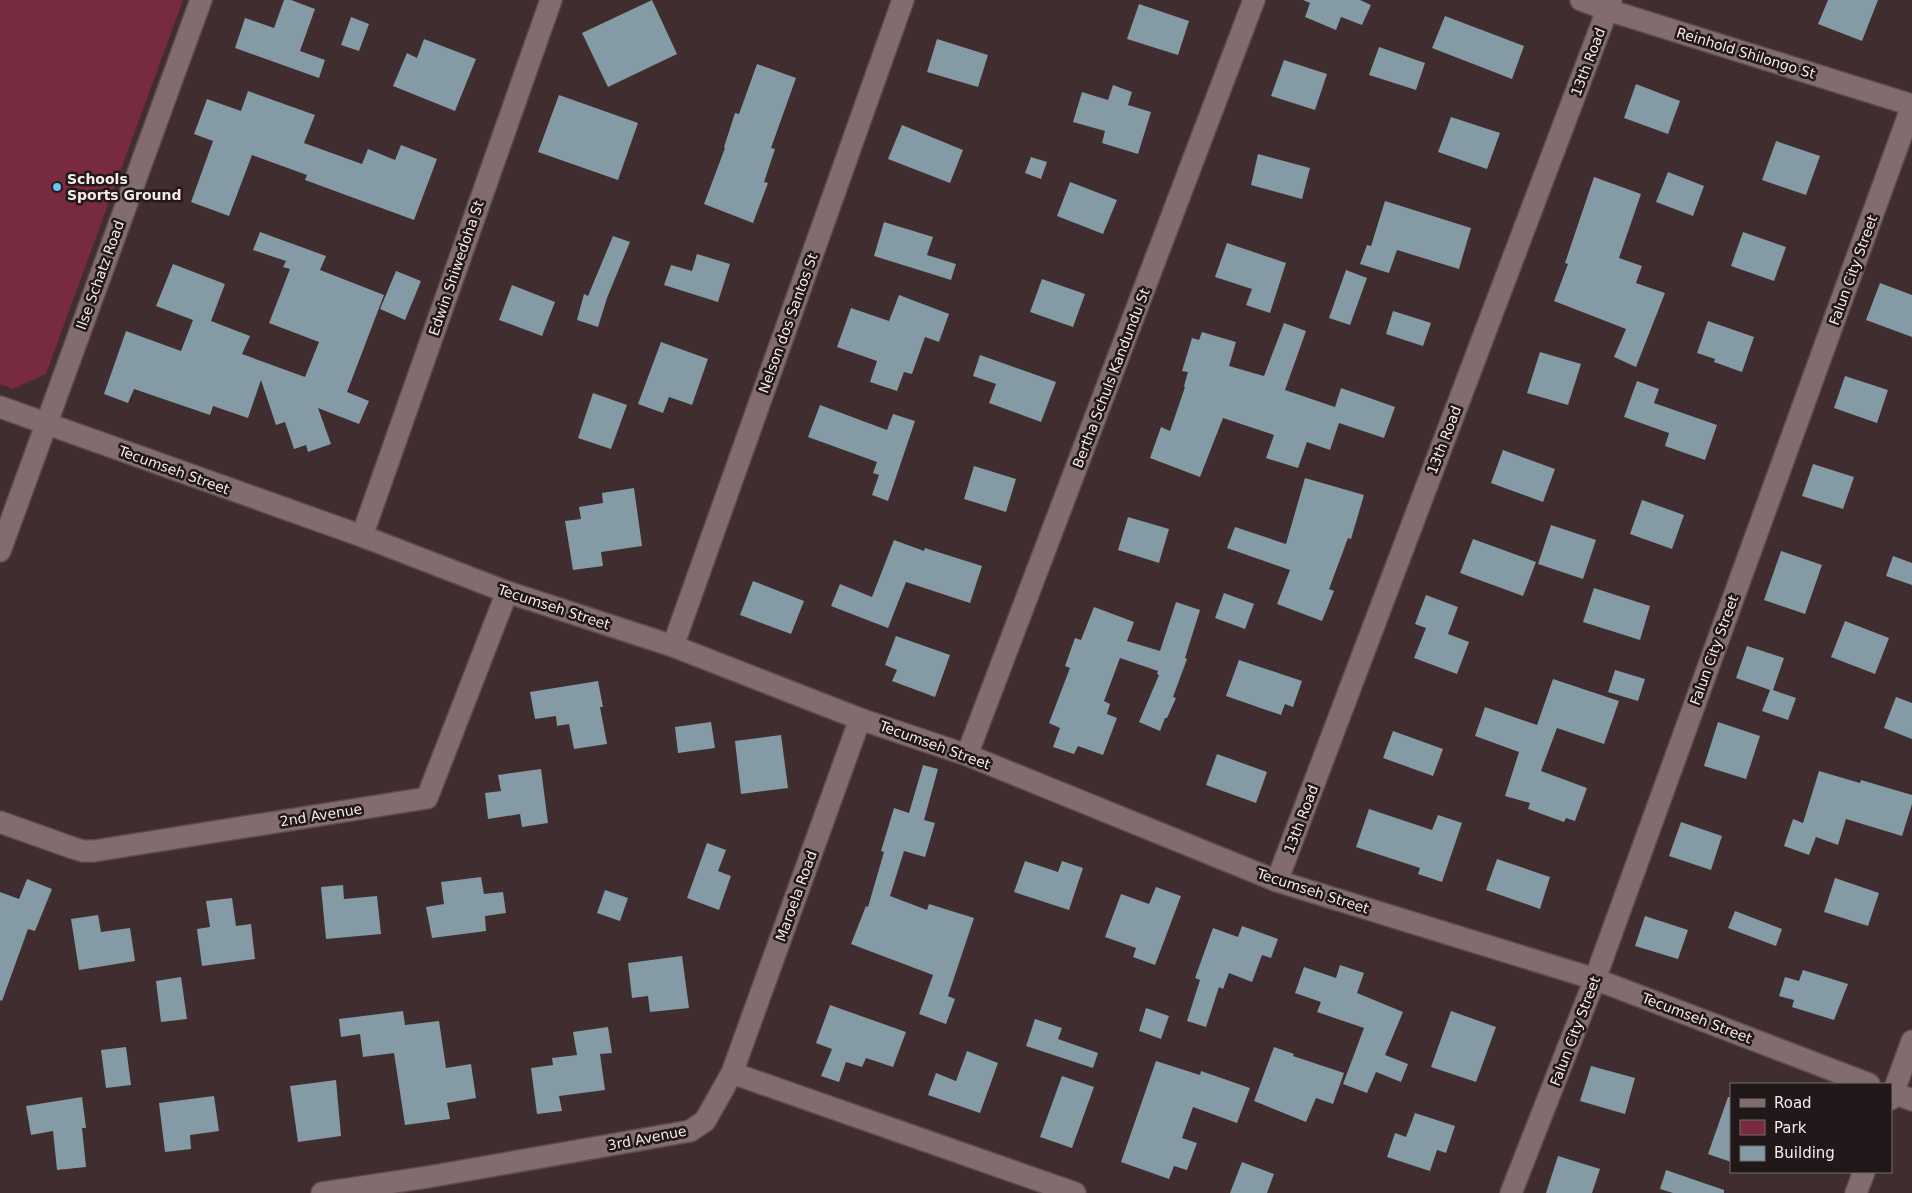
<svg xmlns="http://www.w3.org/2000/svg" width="1912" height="1193" font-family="'DejaVu Sans',sans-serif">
<rect width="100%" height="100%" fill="#402d30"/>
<path fill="#782a3f" d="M 0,0 L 183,0 L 46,374 L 13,389 L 0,384 Z"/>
<g fill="#849aa4">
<path d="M 284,0 L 291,0 L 315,9 L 300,51 L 325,60 L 319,78 L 235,48 L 245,18 L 274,28 Z"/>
<path d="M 652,0 L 677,54 L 608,87 L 582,33 Z"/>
<path d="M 1303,0 L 1360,0 L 1371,5 L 1362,25 L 1341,17 L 1336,30 L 1305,17 L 1310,3 Z"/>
<path d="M 1828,0 L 1878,0 L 1862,41 L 1818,24 Z"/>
<path d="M 1139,4 L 1189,21 L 1178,55 L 1127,39 Z"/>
<path d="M 1445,16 L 1524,46 L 1512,79 L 1432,48 Z"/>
<path d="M 351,17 L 369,24 L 359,51 L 341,45 Z"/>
<path d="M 424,39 L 476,59 L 455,111 L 393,86 L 407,53 L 417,58 Z"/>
<path d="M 937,39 L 988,55 L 978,87 L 927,72 Z"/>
<path d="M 1379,47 L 1425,63 L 1416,90 L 1369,75 Z"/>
<path d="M 1284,60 L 1327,74 L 1315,110 L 1271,96 Z"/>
<path d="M 757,64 L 796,78 L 771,148 L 775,149 L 764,182 L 768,183 L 753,223 L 704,204 L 725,148 L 724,147 L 735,113 L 739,114 Z"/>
<path d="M 1636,84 L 1680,101 L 1668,134 L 1624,118 Z"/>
<path d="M 1113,85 L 1132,92 L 1128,105 L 1151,112 L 1138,154 L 1102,143 L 1105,131 L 1073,122 L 1082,92 L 1108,100 Z"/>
<path d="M 248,91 L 315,115 L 304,143 L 362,164 L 368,149 L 395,160 L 401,145 L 437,159 L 414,220 L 305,180 L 307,175 L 252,155 L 229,216 L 191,202 L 213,141 L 194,134 L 207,99 L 241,111 Z"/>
<path d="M 559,95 L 638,123 L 618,180 L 538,152 Z"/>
<path d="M 1451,117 L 1500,133 L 1487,169 L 1438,152 Z"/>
<path d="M 902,125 L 963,150 L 950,183 L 888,159 Z"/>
<path d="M 1776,141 L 1820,156 L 1806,195 L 1762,180 Z"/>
<path d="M 1258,154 L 1310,168 L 1302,199 L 1251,185 Z"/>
<path d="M 1031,157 L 1047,162 L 1041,179 L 1025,173 Z"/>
<path d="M 1668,172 L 1704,186 L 1693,216 L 1656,202 Z"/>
<path d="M 1594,177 L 1641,194 L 1619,258 L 1642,266 L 1636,283 L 1665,293 L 1636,367 L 1614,357 L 1626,329 L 1554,301 L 1568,264 L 1565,263 Z"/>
<path d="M 1070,182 L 1117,200 L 1103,234 L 1057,216 Z"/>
<path d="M 1385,201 L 1471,228 L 1459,269 L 1397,250 L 1389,273 L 1360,264 L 1367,245 L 1371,246 Z"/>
<path d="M 884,222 L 933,237 L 927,255 L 956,264 L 951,280 L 874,256 Z"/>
<path d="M 260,232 L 326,256 L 320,270 L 384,295 L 347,392 L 369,401 L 359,424 L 318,408 L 331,444 L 308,452 L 306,445 L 294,449 L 285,422 L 276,425 L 261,380 L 248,418 L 213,406 L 210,415 L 134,389 L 128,403 L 104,394 L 126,331 L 181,351 L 193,320 L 156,306 L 173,264 L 225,284 L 211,321 L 250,336 L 242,354 L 305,377 L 319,342 L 269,323 L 290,269 L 283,267 L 286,261 L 253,250 Z"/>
<path d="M 1743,232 L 1786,247 L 1774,281 L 1731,266 Z"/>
<path d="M 613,236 L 630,242 L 607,298 L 598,327 L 577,320 L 584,294 L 588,296 Z"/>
<path d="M 1227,243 L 1286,263 L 1270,313 L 1246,305 L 1252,289 L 1215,277 Z"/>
<path d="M 697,254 L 730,264 L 718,302 L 664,285 L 671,265 L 692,271 Z"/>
<path d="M 1346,270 L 1367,278 L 1350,325 L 1329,318 Z"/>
<path d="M 396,271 L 421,281 L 405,320 L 380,309 Z"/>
<path d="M 1042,279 L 1085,294 L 1073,327 L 1030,312 Z"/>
<path d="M 1880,283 L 1912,295 L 1912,337 L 1866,320 Z"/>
<path d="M 512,285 L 555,302 L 542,336 L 499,320 Z"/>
<path d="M 899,295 L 949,314 L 939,342 L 925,337 L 912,374 L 904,372 L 897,391 L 870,382 L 877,361 L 837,347 L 851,308 L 889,321 Z"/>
<path d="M 1393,311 L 1431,323 L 1423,346 L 1386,334 Z"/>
<path d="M 1708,321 L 1754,337 L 1742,372 L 1714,362 L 1715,359 L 1697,353 Z"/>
<path d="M 1284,323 L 1306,331 L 1285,390 L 1335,407 L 1341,388 L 1395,407 L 1384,438 L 1339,423 L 1330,450 L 1307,442 L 1298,468 L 1266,458 L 1274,435 L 1223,418 L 1200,477 L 1150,458 L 1161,427 L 1170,431 L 1185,387 L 1184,386 L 1188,372 L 1182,371 L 1192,338 L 1199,340 L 1202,332 L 1236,342 L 1229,366 L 1264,376 Z"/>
<path d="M 661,342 L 708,359 L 692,405 L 669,397 L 663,413 L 638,404 Z"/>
<path d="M 1540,352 L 1581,364 L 1568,405 L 1527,393 Z"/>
<path d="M 980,355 L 1056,382 L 1041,422 L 989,403 L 996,384 L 973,376 Z"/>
<path d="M 1845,376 L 1888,390 L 1877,423 L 1834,408 Z"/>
<path d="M 1637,381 L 1659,389 L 1654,403 L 1717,425 L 1705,460 L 1665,446 L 1669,433 L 1624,417 Z"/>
<path d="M 593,393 L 627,405 L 611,449 L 578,438 Z"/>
<path d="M 820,405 L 887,430 L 893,414 L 915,421 L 888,501 L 872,495 L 879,475 L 873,473 L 877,462 L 808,437 Z"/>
<path d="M 1503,450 L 1555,469 L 1543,502 L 1491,483 Z"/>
<path d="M 1813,464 L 1854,477 L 1843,509 L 1802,496 Z"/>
<path d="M 974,466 L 1016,479 L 1006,512 L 964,499 Z"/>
<path d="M 1305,478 L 1364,495 L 1351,539 L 1348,538 L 1329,589 L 1334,591 L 1322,621 L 1277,604 L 1290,570 L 1227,548 L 1235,527 L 1286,544 Z"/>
<path d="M 634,488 L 642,546 L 601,552 L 603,566 L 573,570 L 565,521 L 581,519 L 579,507 L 603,503 L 602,493 Z"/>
<path d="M 1642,500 L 1684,515 L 1672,549 L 1630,534 Z"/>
<path d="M 1128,517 L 1169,529 L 1159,563 L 1118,550 Z"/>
<path d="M 1551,525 L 1596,540 L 1583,579 L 1538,564 Z"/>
<path d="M 1473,539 L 1536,562 L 1523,596 L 1460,573 Z"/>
<path d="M 894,540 L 924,551 L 925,548 L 982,566 L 970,603 L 906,582 L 888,628 L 831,606 L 840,584 L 872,597 Z"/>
<path d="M 1781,551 L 1822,565 L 1805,614 L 1764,600 Z"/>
<path d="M 1893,556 L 1912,563 L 1912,585 L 1886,576 Z"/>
<path d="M 753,581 L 804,601 L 791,634 L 740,615 Z"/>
<path d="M 1594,588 L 1650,606 L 1640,640 L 1583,622 Z"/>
<path d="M 1224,593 L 1254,604 L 1245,629 L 1215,618 Z"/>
<path d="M 1426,595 L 1458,607 L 1448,634 L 1469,642 L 1457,674 L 1414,658 L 1426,628 L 1415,624 Z"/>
<path d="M 1176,602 L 1200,610 L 1185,658 L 1187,659 L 1173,697 L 1176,698 L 1167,718 L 1165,718 L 1160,731 L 1139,722 L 1159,675 L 1157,674 L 1158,671 L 1120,658 L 1104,701 L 1110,704 L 1107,714 L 1117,718 L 1103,755 L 1078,746 L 1074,754 L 1053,747 L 1060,728 L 1049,723 L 1070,668 L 1065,666 L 1075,638 L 1081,640 L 1094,607 L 1134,622 L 1127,641 L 1160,651 Z"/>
<path d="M 1845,621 L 1889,638 L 1875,674 L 1831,657 Z"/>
<path d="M 896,636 L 950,655 L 935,697 L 892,681 L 897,670 L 885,665 Z"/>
<path d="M 1747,646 L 1784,658 L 1773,690 L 1796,698 L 1788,720 L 1762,711 L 1770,690 L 1736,678 Z"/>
<path d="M 1239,660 L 1302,681 L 1293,707 L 1285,704 L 1281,715 L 1226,696 Z"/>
<path d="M 1615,670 L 1645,679 L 1638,701 L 1608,692 Z"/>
<path d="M 1553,679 L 1619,701 L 1604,744 L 1557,728 L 1541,771 L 1587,788 L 1575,821 L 1566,818 L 1564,822 L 1528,809 L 1530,803 L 1505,796 L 1519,752 L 1475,736 L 1485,707 L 1537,725 Z"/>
<path d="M 598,681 L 603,707 L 600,707 L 607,744 L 574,749 L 569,724 L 557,726 L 556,716 L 535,719 L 530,692 Z"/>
<path d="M 1896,697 L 1912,703 L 1912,739 L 1884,728 Z"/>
<path d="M 711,722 L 715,748 L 678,753 L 675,727 Z"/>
<path d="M 1718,722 L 1760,736 L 1746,779 L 1704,766 Z"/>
<path d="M 1393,731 L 1443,749 L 1433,776 L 1383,758 Z"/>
<path d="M 781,735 L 788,788 L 741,794 L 735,741 Z"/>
<path d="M 1217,754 L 1267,772 L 1256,803 L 1206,785 Z"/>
<path d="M 923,765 L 938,769 L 924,820 L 935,823 L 925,857 L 904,851 L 890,896 L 927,910 L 929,904 L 974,918 L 948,996 L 955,999 L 946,1024 L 919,1014 L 933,975 L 851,944 L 866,906 L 868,907 L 884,852 L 881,851 L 894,808 L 909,813 Z"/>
<path d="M 541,769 L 548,823 L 522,827 L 520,814 L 488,819 L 485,793 L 501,791 L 498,775 Z"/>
<path d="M 1819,771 L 1860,783 L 1861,780 L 1912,795 L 1912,804 L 1902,836 L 1846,819 L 1838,845 L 1816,837 L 1809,855 L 1784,846 L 1793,819 L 1803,823 Z"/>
<path d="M 1369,809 L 1432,830 L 1438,815 L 1462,823 L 1442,882 L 1418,874 L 1420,868 L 1356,847 Z"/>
<path d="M 1681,822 L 1722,836 L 1711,870 L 1669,856 Z"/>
<path d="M 707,843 L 726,850 L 718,871 L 731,876 L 719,910 L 687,898 Z"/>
<path d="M 1497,859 L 1550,877 L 1540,909 L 1486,890 Z"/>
<path d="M 1025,861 L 1058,872 L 1062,861 L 1083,868 L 1069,910 L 1014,892 Z"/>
<path d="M 481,877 L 484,894 L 503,892 L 506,913 L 485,916 L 486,931 L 432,938 L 426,907 L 444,904 L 441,882 Z"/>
<path d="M 1835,878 L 1879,893 L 1868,926 L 1824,912 Z"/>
<path d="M 27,879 L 52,889 L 35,931 L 28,929 L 2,1001 L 0,1000 L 0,892 L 19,899 Z"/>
<path d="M 343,885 L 344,899 L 377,896 L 381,934 L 326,939 L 321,887 Z"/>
<path d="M 1156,887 L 1181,896 L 1155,965 L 1133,957 L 1136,948 L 1105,937 L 1121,894 L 1149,904 Z"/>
<path d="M 605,890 L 628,898 L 620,921 L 597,913 Z"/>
<path d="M 232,898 L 236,926 L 251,924 L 255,959 L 202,966 L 197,929 L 210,927 L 206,901 Z"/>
<path d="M 1735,911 L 1782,929 L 1776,946 L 1728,928 Z"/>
<path d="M 98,915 L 101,932 L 130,928 L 135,961 L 79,970 L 71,919 Z"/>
<path d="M 1645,916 L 1688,930 L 1678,959 L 1635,946 Z"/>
<path d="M 1242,926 L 1278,939 L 1271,958 L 1262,955 L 1252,982 L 1229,973 L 1223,989 L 1219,987 L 1206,1027 L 1187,1021 L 1200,980 L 1195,978 L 1213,928 L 1238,937 Z"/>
<path d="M 682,956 L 689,1008 L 650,1012 L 648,996 L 632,998 L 628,963 Z"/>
<path d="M 1340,965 L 1364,973 L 1357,993 L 1403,1012 L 1385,1055 L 1408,1064 L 1401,1082 L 1376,1072 L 1367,1093 L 1343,1084 L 1364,1028 L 1317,1012 L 1321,1002 L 1295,993 L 1304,967 L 1336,978 Z"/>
<path d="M 1803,970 L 1848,984 L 1834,1020 L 1792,1007 L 1794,1000 L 1779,996 L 1785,977 L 1799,981 Z"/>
<path d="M 181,977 L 187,1019 L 161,1022 L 156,981 Z"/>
<path d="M 830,1005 L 906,1032 L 893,1067 L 866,1058 L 862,1067 L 846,1062 L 839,1082 L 821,1076 L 832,1049 L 816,1043 Z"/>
<path d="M 1146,1008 L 1169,1016 L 1161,1039 L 1139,1031 Z"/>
<path d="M 403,1011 L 405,1025 L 439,1021 L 446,1068 L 471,1064 L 476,1098 L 447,1103 L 450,1119 L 405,1125 L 394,1053 L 363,1057 L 360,1034 L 341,1037 L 339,1019 Z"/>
<path d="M 1451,1011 L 1496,1027 L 1476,1082 L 1431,1067 Z"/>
<path d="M 1035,1019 L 1062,1028 L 1058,1039 L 1098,1053 L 1093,1068 L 1026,1046 Z"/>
<path d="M 608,1027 L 612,1053 L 600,1054 L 605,1090 L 559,1096 L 562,1111 L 537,1114 L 531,1068 L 553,1065 L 552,1058 L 577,1055 L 573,1032 Z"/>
<path d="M 126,1047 L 131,1085 L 106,1088 L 101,1050 Z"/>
<path d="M 1274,1047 L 1294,1054 L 1293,1056 L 1344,1073 L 1333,1104 L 1316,1098 L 1306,1122 L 1254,1101 Z"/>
<path d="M 967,1051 L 998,1063 L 980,1113 L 928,1095 L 936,1073 L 956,1081 Z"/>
<path d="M 1156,1061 L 1200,1075 L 1201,1071 L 1250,1088 L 1237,1123 L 1193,1107 L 1182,1138 L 1197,1143 L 1187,1170 L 1174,1166 L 1169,1179 L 1121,1162 Z"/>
<path d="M 1591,1066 L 1635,1078 L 1625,1114 L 1580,1101 Z"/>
<path d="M 1062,1076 L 1094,1087 L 1072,1148 L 1040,1137 Z"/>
<path d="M 336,1080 L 341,1136 L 298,1142 L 290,1086 Z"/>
<path d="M 214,1096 L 219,1131 L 190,1135 L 191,1149 L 165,1152 L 159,1103 Z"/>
<path d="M 82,1097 L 86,1128 L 82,1128 L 86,1167 L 57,1170 L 53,1131 L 31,1135 L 26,1106 Z"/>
<path d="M 1728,1097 L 1731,1097 L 1731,1162 L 1708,1154 Z"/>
<path d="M 1415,1113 L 1455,1126 L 1446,1153 L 1437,1150 L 1430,1171 L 1387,1157 L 1395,1133 L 1406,1137 Z"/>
<path d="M 1558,1156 L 1600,1169 L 1592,1193 L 1546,1193 Z"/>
<path d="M 1242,1162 L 1274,1174 L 1267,1193 L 1230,1193 Z"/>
<path d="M 1666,1170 L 1724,1190 L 1724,1193 L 1673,1193 L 1660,1189 Z"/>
</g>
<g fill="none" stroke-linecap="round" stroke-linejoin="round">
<g stroke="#5c4c4f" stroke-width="24">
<g id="street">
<path d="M 1581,0 L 1608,10 L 1912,105"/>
<path d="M 0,407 L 362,536 L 507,592 L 673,646 L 860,719 L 967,755 L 1277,881 L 1595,979 L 1869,1084"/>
<path d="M 362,536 L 551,0"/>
<path d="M 0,551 L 201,0"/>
<path d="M 673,646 L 903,0"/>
<path d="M 967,755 L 1254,0"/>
<path d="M 0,822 L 73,848 L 83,851 L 94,851 L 427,798 L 507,592"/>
<path d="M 1277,881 L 1611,0"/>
<path d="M 732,1073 L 1075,1193"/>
<path d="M 1891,1092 L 1912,1100"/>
<path d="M 1891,1099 L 1912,1041"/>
<path d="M 322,1193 L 428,1177 L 690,1131 L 705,1121 L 732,1073 L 860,719"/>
<path d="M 1511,1193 L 1595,979 L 1912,106"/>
<path d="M 1856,1193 L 1864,1172"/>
</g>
</g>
<use href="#street" stroke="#826c70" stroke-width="21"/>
</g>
<circle fill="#65c5ee" stroke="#21181a" stroke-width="2" cx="57" cy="187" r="5"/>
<g text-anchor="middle" stroke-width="5" stroke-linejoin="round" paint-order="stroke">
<g font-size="14" fill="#f7eaec" stroke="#21181a">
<text transform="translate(1746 53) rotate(17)" y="5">Reinhold Shilongo St</text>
<text transform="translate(1588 62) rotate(-69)" y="5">13th Road</text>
<text transform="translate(456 268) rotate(-71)" y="5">Edwin Shiwedoha St</text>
<text transform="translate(1853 270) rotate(-70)" y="5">Falun City Street</text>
<text transform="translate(100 275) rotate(-70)" y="5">Ilse Schatz Road</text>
<text transform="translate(788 323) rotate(-70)" y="5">Nelson dos Santos St</text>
<text transform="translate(1111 378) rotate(-69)" y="5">Bertha Schuls Kandundu St</text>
<text transform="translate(1444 440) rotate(-69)" y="5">13th Road</text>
<text transform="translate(174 470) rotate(20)" y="5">Tecumseh Street</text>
<text transform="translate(554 607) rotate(18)" y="5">Tecumseh Street</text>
<text transform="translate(1714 650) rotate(-70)" y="5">Falun City Street</text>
<text transform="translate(935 745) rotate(20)" y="5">Tecumseh Street</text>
<text transform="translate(321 815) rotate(-9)" y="5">2nd Avenue</text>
<text transform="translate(1301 819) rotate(-69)" y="5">13th Road</text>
<text transform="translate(1313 891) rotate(18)" y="5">Tecumseh Street</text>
<text transform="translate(796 896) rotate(-70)" y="5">Maroela Road</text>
<text transform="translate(1697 1018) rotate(21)" y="5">Tecumseh Street</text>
<text transform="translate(1575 1031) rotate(-69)" y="5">Falun City Street</text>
<text transform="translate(647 1138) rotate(-11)" y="5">3rd Avenue</text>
</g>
<g font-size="14" font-weight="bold" fill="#f7eaec" stroke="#21181a" text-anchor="start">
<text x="67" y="184">Schools<tspan x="67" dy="16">Sports Ground</tspan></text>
</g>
</g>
<rect x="1730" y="1083" width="162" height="90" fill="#21181a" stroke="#776c6e"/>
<rect x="1740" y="1099" width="25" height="8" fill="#826c70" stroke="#776c6e"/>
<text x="1774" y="1108" font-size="15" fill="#f7eaec">Road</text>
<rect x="1740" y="1120" width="25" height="15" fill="#782a3f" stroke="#776c6e"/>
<text x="1774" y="1133" font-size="15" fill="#f7eaec">Park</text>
<rect x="1740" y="1146" width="25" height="15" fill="#849aa4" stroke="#776c6e"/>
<text x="1774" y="1158" font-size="15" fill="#f7eaec">Building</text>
</svg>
